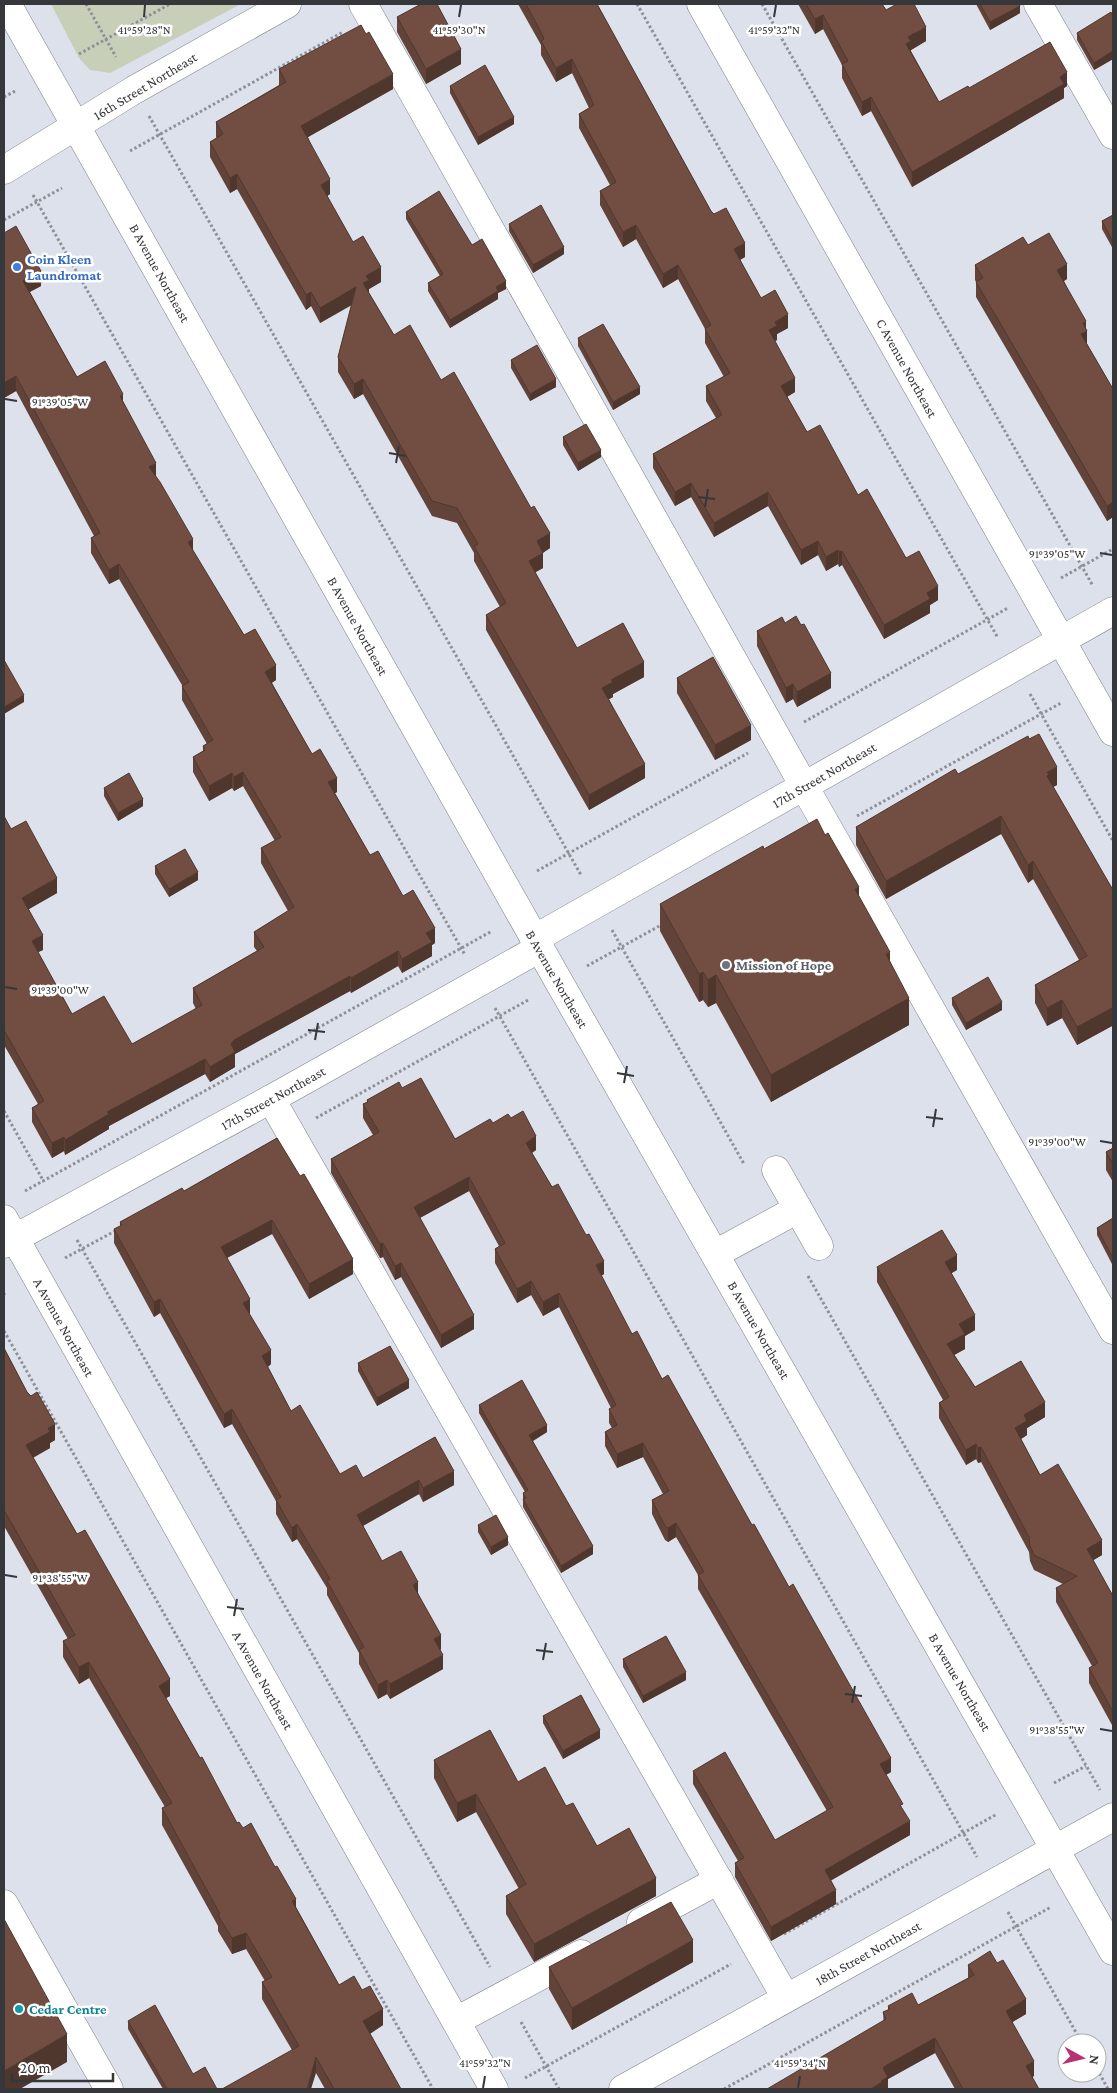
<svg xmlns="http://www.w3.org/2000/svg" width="1117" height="2093" font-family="'Crimson Pro',serif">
<rect width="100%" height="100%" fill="#dde1eb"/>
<path fill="#c8cfb8" d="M 51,4 L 241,4 L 110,73 L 90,70 L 79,58 Z"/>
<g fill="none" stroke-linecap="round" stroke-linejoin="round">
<g stroke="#7c8089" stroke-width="29">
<g id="minor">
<path d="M 7,4 L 559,982 L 1113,1951"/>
<path d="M 363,4 L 804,786 L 1113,1330"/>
<path d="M 701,4 L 1113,732"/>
<path d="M 1038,4 L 1113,135"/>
<path d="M 4,170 L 134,90 L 287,4"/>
<path d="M 534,939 L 1113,611"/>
<path d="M 271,1099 L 786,1998"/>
<path d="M 776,1170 L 819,1246"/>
<path d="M 4,1219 L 494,2089"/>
<path d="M 4,1244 L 271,1099 L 540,948"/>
<path d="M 715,1254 L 798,1209"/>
<path d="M 4,1904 L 109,2089"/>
<path d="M 641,1922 L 719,1880"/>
<path d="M 456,2021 L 581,1954"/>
<path d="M 623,2089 L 1113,1817"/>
</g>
</g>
<g stroke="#8e9097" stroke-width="3" stroke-dasharray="2.5 2.5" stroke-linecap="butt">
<path d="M 86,4 L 116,57"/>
<path d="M 637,4 L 998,638"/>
<path d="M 762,4 L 1093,586"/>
<path d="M 79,54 L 170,4"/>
<path d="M 4,97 L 17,90"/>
<path d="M 149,116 L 581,875"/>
<path d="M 130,151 L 343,32"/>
<path d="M 33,195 L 465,955"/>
<path d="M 4,220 L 62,188"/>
<path d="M 1061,578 L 1113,549"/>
<path d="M 1030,694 L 1113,841"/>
<path d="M 804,722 L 1008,608"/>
<path d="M 857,816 L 1061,703"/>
<path d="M 537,871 L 748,753"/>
<path d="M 612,930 L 744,1164"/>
<path d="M 587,966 L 663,924"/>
<path d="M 495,1008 L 977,1857"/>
<path d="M 4,1111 L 44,1182"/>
<path d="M 316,1118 L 530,999"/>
<path d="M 25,1191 L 492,931"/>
<path d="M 77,1240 L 490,1967"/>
<path d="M 65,1258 L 117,1230"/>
<path d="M 808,1276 L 1100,1790"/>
<path d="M 4,1294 L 5,1293"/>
<path d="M 4,1331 L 433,2089"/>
<path d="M 1054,1783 L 1086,1766"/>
<path d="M 1008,1912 L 1082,2043"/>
<path d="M 784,1934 L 997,1814"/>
<path d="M 521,2022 L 559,2089"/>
<path d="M 1097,2069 L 1108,2089"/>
<path d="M 525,2078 L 731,1964"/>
<path d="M 724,2089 L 1051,1907"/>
</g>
<use href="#minor" stroke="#fff" stroke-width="28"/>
</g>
<g fill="#624339">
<path d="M 518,4 L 597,4 L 711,211 L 745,257 L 740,260 L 761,298 L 788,328 L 777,334 L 777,340 L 775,341 L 795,392 L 787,397 L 807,432 L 858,495 L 938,600 L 930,605 L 930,613 L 884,639 L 842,565 L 839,567 L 838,564 L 826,571 L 818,555 L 801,565 L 768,506 L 714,537 L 691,497 L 675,506 L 653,468 L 653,454 L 716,418 L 706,401 L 706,386 L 724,377 L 705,343 L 705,329 L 678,279 L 663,288 L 636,239 L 623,247 L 600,205 L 600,191 L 610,185 L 579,128 L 579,114 L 589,108 L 572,73 L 556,82 L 541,55 L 541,45 Z"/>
<path d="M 798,4 L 882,4 L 886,10 L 926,41 L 911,50 L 911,51 L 939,102 L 969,88 L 1067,86 L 1064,88 L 1064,98 L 912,187 L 871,111 L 862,116 L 842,78 L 842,65 L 823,29 L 815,34 Z"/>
<path d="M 976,4 L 1019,4 L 1020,13 L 990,30 Z"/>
<path d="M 397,17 L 461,64 L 426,84 L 397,32 Z"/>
<path d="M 1113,17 L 1113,59 L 1094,70 L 1077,40 L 1077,33 Z"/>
<path d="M 279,69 L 393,89 L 308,137 L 330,194 L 327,196 L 353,242 L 381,282 L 369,289 L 369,293 L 394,335 L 441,380 L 550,548 L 543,553 L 543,568 L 535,572 L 577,648 L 644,677 L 613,694 L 613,697 L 609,699 L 645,778 L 589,810 L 486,630 L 486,615 L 500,607 L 474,561 L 474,553 L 457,523 L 432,516 L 363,394 L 354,399 L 338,372 L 338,357 L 352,305 L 320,323 L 311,306 L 306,310 L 237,189 L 230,193 L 210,157 L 210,142 L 217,138 L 216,137 L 216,122 L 279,85 Z"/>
<path d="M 450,86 L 514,124 L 478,145 L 450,93 Z"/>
<path d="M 406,212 L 472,245 L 506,289 L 498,293 L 498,299 L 450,328 L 428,291 L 428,283 L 440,276 L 406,219 Z"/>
<path d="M 1113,215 L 1113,249 L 1102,229 L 1102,221 Z"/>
<path d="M 509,224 L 564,254 L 533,273 L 509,231 Z"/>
<path d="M 4,233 L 41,286 L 30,292 L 77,377 L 123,402 L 156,476 L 193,552 L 244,635 L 276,680 L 272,683 L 312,754 L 337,792 L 335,793 L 370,855 L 403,896 L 435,943 L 432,945 L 432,956 L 402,973 L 398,966 L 351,993 L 350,991 L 235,1054 L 235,1067 L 210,1082 L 205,1074 L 109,1126 L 109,1129 L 65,1155 L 64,1151 L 52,1158 L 32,1122 L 32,1108 L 38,1104 L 4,1045 L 4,816 L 11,829 L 57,893 L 29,909 L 43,950 L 38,952 L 72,1014 L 132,1044 L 196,1009 L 193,1003 L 193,988 L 257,951 L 254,947 L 254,932 L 288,911 L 261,863 L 261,848 L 275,841 L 243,786 L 234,791 L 232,788 L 209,801 L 193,772 L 193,757 L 203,751 L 203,746 L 207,744 L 182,700 L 182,685 L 119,579 L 109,584 L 91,553 L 91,538 L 94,536 L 16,391 L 4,398 Z"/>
<path d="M 1028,245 L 1067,279 L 1064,281 L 1086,329 L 1087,344 L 1113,389 L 1113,517 L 1107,521 L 976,297 L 976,282 L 975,280 L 975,265 Z"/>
<path d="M 578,338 L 640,394 L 613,410 L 578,346 Z"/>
<path d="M 511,360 L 556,387 L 530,401 L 511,368 Z"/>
<path d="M 563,437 L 601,457 L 578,471 L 563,445 Z"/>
<path d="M 785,623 L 831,688 L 797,707 L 793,699 L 786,703 L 757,646 L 757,631 Z"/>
<path d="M 677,678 L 751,740 L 715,760 L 677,693 Z"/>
<path d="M 958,774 L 1057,785 L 1053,787 L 1113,890 L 1113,1029 L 1112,1026 L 1077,1045 L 1062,1018 L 1047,1026 L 1035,1003 L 1035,985 L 1079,960 L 1033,879 L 1028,883 L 1001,834 L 886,899 L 856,845 L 856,827 Z"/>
<path d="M 104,788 L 143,806 L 118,821 L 104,796 Z"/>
<path d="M 764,849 L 859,896 L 890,962 L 909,1025 L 771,1102 L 716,1003 L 708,1007 L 703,1000 L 699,1002 L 660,931 L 660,904 Z"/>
<path d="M 155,866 L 198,880 L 169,897 L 155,874 Z"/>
<path d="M 952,998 L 1002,1010 L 966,1030 L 952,1005 Z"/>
<path d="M 402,1088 L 455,1139 L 493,1123 L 511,1118 L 536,1150 L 532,1153 L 604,1274 L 601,1276 L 632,1334 L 662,1379 L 752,1525 L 891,1772 L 886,1775 L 903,1810 L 910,1835 L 831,1880 L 836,1904 L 771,1941 L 735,1877 L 735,1863 L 738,1861 L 693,1784 L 693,1771 L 775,1840 L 827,1811 L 698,1589 L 698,1575 L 676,1537 L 668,1542 L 665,1540 L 652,1514 L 652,1500 L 663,1494 L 643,1457 L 617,1468 L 605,1446 L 605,1432 L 612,1428 L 609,1423 L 609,1409 L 611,1408 L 559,1307 L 543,1316 L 531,1295 L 517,1303 L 495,1263 L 495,1249 L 499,1246 L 469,1191 L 420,1218 L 474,1329 L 441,1348 L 401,1277 L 395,1280 L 383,1257 L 380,1258 L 331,1173 L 331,1159 L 373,1135 L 363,1118 L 363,1104 L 367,1102 L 367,1100 Z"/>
<path d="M 277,1138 L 353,1274 L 309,1299 L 272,1234 L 227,1258 L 250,1313 L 249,1313 L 271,1364 L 268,1367 L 291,1411 L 340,1474 L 363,1478 L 435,1437 L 454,1485 L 423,1502 L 419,1494 L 363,1526 L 382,1561 L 418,1593 L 441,1649 L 440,1650 L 443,1669 L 390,1699 L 387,1694 L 378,1699 L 359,1664 L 359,1653 L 327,1595 L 327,1588 L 297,1539 L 292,1542 L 276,1514 L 276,1501 L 232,1424 L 224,1428 L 160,1313 L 154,1317 L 114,1243 L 114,1229 L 120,1226 L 120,1222 L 184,1191 Z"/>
<path d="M 1113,1148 L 1113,1182 L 1106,1170 L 1106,1152 Z"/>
<path d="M 1113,1218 L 1113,1266 L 1097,1235 L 1097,1228 Z"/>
<path d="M 877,1267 L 957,1270 L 951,1273 L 975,1330 L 965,1336 L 965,1349 L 954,1355 L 975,1387 L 1045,1417 L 1027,1428 L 1027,1435 L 1021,1439 L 1040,1475 L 1102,1555 L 1093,1560 L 1113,1596 L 1112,1725 L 1089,1683 L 1089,1668 L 1092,1666 L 1056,1602 L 1056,1588 L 1063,1584 L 1034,1570 L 1030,1561 L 1029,1552 L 981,1462 L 978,1463 L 976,1459 L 966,1465 L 939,1418 L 939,1403 L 943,1400 L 877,1282 Z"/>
<path d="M 4,1348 L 27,1392 L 55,1440 L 50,1443 L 50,1448 L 33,1458 L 77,1534 L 170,1696 L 166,1698 L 237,1823 L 296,1907 L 339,1985 L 383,2025 L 370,2034 L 401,2089 L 325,2089 L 316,2073 L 292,2050 L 262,1999 L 262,1982 L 265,1981 L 246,1949 L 232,1954 L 218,1931 L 218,1926 L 162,1825 L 162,1808 L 165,1807 L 89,1678 L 79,1684 L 63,1657 L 63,1641 L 68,1639 L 4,1526 Z"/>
<path d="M 358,1363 L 409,1388 L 377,1406 L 358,1371 Z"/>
<path d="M 479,1405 L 547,1432 L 533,1441 L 593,1554 L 561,1573 L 523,1507 L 523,1493 L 525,1492 L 479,1413 Z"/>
<path d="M 478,1525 L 508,1545 L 491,1555 L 478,1532 Z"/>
<path d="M 623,1659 L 686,1680 L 643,1703 L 623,1667 Z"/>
<path d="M 543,1716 L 600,1738 L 563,1759 L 543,1723 Z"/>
<path d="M 434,1760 L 518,1782 L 566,1806 L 597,1846 L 656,1896 L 534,1962 L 506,1914 L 506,1896 L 519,1889 L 476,1812 L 457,1822 L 434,1778 Z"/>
<path d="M 693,1962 L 572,2030 L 549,1989 L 549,1967 Z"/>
<path d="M 968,1965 L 1026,2014 L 1012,2022 L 1034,2076 L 1032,2077 L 1039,2089 L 955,2089 L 935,2053 L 888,2079 L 888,2089 L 883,2012 L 888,2010 L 888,2006 L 918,2005 L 968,1978 Z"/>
<path d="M 128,2021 L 193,2074 L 217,2089 L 163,2089 L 128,2029 Z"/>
</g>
<g fill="#50372e">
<path d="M 1020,6 L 1020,13 L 990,30 L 990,22 Z"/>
<path d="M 823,15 L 823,29 L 815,34 L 815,19 Z"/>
<path d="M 926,27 L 926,41 L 911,50 L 911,55 L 906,44 L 908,37 Z"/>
<path d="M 461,49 L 461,64 L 426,84 L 426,69 Z"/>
<path d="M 1113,51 L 1113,59 L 1094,70 L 1094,63 Z"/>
<path d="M 572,59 L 572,73 L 556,82 L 556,68 Z"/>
<path d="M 1067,72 L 1067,86 L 1064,88 L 1064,98 L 912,187 L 912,172 Z"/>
<path d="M 393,74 L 393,89 L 301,141 L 301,126 Z"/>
<path d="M 871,97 L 871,111 L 862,116 L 862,102 Z"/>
<path d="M 514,117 L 514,124 L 478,145 L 478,137 Z"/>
<path d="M 237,174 L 237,189 L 230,193 L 230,178 Z"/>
<path d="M 330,179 L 330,194 L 321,200 L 321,185 Z"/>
<path d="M 636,225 L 636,239 L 623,247 L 623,232 Z"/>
<path d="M 745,243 L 745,257 L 734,263 L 734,249 Z"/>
<path d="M 564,247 L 564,254 L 533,273 L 533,265 Z"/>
<path d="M 1067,264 L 1067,279 L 1057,285 L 1057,270 Z"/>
<path d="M 678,265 L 678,279 L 663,288 L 663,274 Z"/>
<path d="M 381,267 L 381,282 L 369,289 L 369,295 L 363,283 L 366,276 Z"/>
<path d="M 41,271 L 41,286 L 23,295 L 23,281 Z"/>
<path d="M 506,281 L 506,289 L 498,293 L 498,299 L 450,328 L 450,320 L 496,287 Z"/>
<path d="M 356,287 L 356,302 L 320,323 L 320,308 Z"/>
<path d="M 311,292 L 311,306 L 306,310 L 306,295 Z"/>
<path d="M 788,314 L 788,328 L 777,334 L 777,340 L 769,344 L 769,330 L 775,322 Z"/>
<path d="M 1086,321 L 1086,331 L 1087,331 L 1087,346 L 1081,334 L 1083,323 Z"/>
<path d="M 16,376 L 16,391 L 4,398 L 4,383 Z"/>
<path d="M 795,378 L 795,392 L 781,400 L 781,386 Z"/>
<path d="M 363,379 L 363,394 L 354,399 L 354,384 Z"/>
<path d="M 556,379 L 556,387 L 530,401 L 530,394 Z"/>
<path d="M 640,387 L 640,394 L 613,410 L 613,402 Z"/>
<path d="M 123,394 L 123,409 L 120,396 Z"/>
<path d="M 601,450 L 601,457 L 578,471 L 578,463 Z"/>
<path d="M 156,463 L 156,478 L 149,467 Z"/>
<path d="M 691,483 L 691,497 L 675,506 L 675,492 Z"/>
<path d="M 768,492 L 768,506 L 714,537 L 714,523 Z"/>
<path d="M 1113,502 L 1113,517 L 1107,521 L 1107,506 Z"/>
<path d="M 550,533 L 550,548 L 537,556 L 537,541 Z"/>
<path d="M 193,539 L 193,554 L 188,542 Z"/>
<path d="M 818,541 L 818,555 L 801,565 L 801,550 Z"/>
<path d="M 838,550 L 838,564 L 826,571 L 826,557 Z"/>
<path d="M 842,551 L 842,565 L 839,567 L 839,552 Z"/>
<path d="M 543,553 L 543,568 L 529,576 L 529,561 Z"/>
<path d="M 119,564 L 119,579 L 109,584 L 109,570 Z"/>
<path d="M 938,586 L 938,600 L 930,605 L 930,613 L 884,639 L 884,625 L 927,593 Z"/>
<path d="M 644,662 L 644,677 L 613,694 L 613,697 L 602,703 L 602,688 L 611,680 Z"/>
<path d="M 276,665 L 276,680 L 265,686 L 265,672 Z"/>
<path d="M 831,673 L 831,688 L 797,707 L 797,692 Z"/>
<path d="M 793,684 L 793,699 L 786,703 L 786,688 Z"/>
<path d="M 24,695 L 24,702 L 4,714 L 4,707 Z"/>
<path d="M 751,725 L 751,740 L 715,760 L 715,745 Z"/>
<path d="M 645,764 L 645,778 L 589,810 L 589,795 Z"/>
<path d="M 1057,767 L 1057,785 L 1049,789 L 1047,794 L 1047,772 Z"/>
<path d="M 243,772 L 243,786 L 234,791 L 234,777 Z"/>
<path d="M 232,773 L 232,788 L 209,801 L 209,786 Z"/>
<path d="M 337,778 L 337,792 L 328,797 L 328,782 Z"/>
<path d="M 143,799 L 143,806 L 118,821 L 118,813 Z"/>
<path d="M 1001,816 L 1001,834 L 886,899 L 886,881 Z"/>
<path d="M 1033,861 L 1033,879 L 1028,883 L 1028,865 Z"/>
<path d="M 198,872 L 198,880 L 169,897 L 169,889 Z"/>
<path d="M 57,878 L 57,893 L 22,913 L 22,898 Z"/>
<path d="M 859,887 L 859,915 L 855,889 Z"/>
<path d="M 435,928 L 435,943 L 432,945 L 432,956 L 402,973 L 402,959 L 426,933 Z"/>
<path d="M 43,935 L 43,950 L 32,955 L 32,941 Z"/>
<path d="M 398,951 L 398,966 L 351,993 L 351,978 Z"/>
<path d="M 890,952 L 890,980 L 886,954 Z"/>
<path d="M 703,972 L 703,1000 L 699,1002 L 699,974 Z"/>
<path d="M 716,975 L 716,1003 L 708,1007 L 708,980 Z"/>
<path d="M 350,976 L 350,991 L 235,1054 L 235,1067 L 210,1082 L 210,1067 L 234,1040 Z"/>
<path d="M 909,998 L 909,1025 L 771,1102 L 771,1075 Z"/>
<path d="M 1062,1000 L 1062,1018 L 1047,1026 L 1047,1008 Z"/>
<path d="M 1002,1002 L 1002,1010 L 966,1030 L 966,1023 Z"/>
<path d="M 1112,1008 L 1112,1026 L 1077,1045 L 1077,1027 Z"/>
<path d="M 205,1059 L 205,1074 L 109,1126 L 109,1129 L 65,1155 L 65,1140 L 107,1112 Z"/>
<path d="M 536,1136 L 536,1150 L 526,1156 L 526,1143 Z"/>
<path d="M 64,1137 L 64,1151 L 52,1158 L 52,1143 Z"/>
<path d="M 469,1177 L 469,1191 L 414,1221 L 414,1207 Z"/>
<path d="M 272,1220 L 272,1234 L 221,1261 L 221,1247 Z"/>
<path d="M 383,1243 L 383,1257 L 380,1258 L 380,1244 Z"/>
<path d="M 957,1255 L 957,1270 L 945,1277 L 945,1262 Z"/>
<path d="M 353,1259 L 353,1274 L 309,1299 L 309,1284 Z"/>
<path d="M 604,1261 L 604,1274 L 596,1279 L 596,1265 Z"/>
<path d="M 401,1263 L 401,1277 L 395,1280 L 395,1266 Z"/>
<path d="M 531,1281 L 531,1295 L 517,1303 L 517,1289 Z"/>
<path d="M 559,1293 L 559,1307 L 543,1316 L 543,1302 Z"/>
<path d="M 160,1299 L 160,1313 L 154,1317 L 154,1302 Z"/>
<path d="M 250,1299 L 250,1313 L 243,1317 L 243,1303 Z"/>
<path d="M 474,1315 L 474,1329 L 441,1348 L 441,1335 Z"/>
<path d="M 975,1315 L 975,1330 L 965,1336 L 965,1349 L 947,1359 L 947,1344 L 959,1324 Z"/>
<path d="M 271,1350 L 271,1364 L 262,1370 L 262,1356 Z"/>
<path d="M 409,1380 L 409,1388 L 377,1406 L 377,1398 Z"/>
<path d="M 1045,1402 L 1045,1417 L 1027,1428 L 1027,1435 L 1015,1443 L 1015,1428 L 1024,1415 Z"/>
<path d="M 232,1409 L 232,1424 L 224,1428 L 224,1414 Z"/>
<path d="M 55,1424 L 55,1440 L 50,1443 L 50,1448 L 26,1461 L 26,1445 L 48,1428 Z"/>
<path d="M 547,1425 L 547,1432 L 529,1443 L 529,1435 Z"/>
<path d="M 643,1443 L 643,1457 L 617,1468 L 617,1454 Z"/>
<path d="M 976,1444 L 976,1459 L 966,1465 L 966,1450 Z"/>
<path d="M 981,1447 L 981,1462 L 978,1463 L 978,1448 Z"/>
<path d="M 454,1471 L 454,1485 L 423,1502 L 423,1488 Z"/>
<path d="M 419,1480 L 419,1494 L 357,1529 L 357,1515 Z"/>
<path d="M 676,1523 L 676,1537 L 668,1542 L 668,1528 Z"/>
<path d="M 297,1524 L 297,1539 L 292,1542 L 292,1528 Z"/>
<path d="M 508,1537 L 508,1545 L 491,1555 L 491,1547 Z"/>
<path d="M 1102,1540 L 1102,1555 L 1087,1564 L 1087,1549 Z"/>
<path d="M 593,1546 L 593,1554 L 561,1573 L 561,1566 Z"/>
<path d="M 418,1582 L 418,1596 L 413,1585 Z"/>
<path d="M 441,1635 L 441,1649 L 434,1653 L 434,1639 Z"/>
<path d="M 443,1655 L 443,1669 L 390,1699 L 390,1684 Z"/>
<path d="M 89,1662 L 89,1678 L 79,1684 L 79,1667 Z"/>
<path d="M 686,1672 L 686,1680 L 643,1703 L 643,1696 Z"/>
<path d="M 170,1679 L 170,1696 L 159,1702 L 159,1686 Z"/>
<path d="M 387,1680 L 387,1694 L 378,1699 L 378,1685 Z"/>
<rect x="1112" y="1710" width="1" height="15"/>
<path d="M 600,1730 L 600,1738 L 563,1759 L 563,1751 Z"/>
<path d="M 891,1758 L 891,1772 L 880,1778 L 880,1764 Z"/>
<path d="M 476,1794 L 476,1812 L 457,1822 L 457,1803 Z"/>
<path d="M 910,1821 L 910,1835 L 825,1884 L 825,1870 Z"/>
<path d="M 656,1878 L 656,1896 L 534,1962 L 534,1944 Z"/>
<path d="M 836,1890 L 836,1904 L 771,1941 L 771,1927 Z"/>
<path d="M 296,1899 L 296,1916 L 292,1901 Z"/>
<path d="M 246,1933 L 246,1949 L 232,1954 L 232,1938 Z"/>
<path d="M 693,1940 L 693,1962 L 572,2030 L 572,2008 Z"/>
<path d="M 1026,1999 L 1026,2014 L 1006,2026 L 1006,2011 Z"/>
<path d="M 383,2009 L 383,2025 L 363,2038 L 363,2021 Z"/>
<path d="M 67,2034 L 67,2062 L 20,2089 L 4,2089 L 4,2071 Z"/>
<path d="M 935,2038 L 935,2053 L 888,2079 L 888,2089 L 871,2089 L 883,2068 L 885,2066 Z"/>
<path d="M 316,2057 L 316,2073 L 311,2089 L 307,2089 Z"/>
<path d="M 1034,2061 L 1034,2076 L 1026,2080 L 1026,2066 Z"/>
</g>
<g fill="#724e42" stroke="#50372e">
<path d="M 421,4 L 437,4 L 461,49 L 426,69 L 397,17 Z"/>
<path d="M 526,4 L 597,4 L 711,211 L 714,214 L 726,208 L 745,243 L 734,249 L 761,298 L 775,290 L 788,314 L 775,322 L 777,326 L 769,330 L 795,378 L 781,386 L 807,432 L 820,425 L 858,495 L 867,489 L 906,558 L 919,551 L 938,586 L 927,593 L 930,599 L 884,625 L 842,551 L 839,552 L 838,550 L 826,557 L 818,541 L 801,550 L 768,492 L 714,523 L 691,483 L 675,492 L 653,454 L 722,415 L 706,386 L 730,373 L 705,329 L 711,325 L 678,265 L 663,274 L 636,225 L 623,232 L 600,191 L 616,182 L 579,114 L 594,105 L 572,59 L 556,68 L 541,41 L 544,39 L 542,34 Z"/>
<path d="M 806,4 L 882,4 L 886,10 L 897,4 L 914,4 L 926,27 L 908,37 L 911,41 L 906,44 L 939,102 L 968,86 L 969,88 L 1050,42 L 1067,72 L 1060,77 L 1064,84 L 912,172 L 871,97 L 862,102 L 842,64 L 848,61 L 823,15 L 815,19 Z"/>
<path d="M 980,4 L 1019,4 L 1020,6 L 990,22 Z"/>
<path d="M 1111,12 L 1113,17 L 1113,51 L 1094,63 L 1077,33 Z"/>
<path d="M 361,25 L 366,34 L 369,32 L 393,74 L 301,126 L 330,179 L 321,185 L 353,242 L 363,236 L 381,267 L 366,276 L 369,280 L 363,283 L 394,335 L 410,325 L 441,380 L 454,372 L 531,508 L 534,506 L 550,533 L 537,541 L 543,553 L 529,561 L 577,648 L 623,623 L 644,662 L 611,680 L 613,682 L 602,688 L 645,764 L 589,795 L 486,615 L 506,603 L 474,546 L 478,544 L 457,508 L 432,501 L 363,379 L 354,384 L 338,357 L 356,287 L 320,308 L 311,292 L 306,295 L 237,174 L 230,178 L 210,142 L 223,134 L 216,122 L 286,82 L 279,69 Z"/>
<path d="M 485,65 L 514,117 L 478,137 L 450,86 Z"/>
<path d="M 439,191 L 472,245 L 482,239 L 506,281 L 496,287 L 498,291 L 450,320 L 428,283 L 443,274 L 406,212 Z"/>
<path d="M 541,205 L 564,247 L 533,265 L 509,224 Z"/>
<path d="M 1113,215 L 1113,242 L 1102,221 Z"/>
<path d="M 16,226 L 41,271 L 23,281 L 77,377 L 105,361 L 123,394 L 120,396 L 156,463 L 149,467 L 160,482 L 193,539 L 188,542 L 244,635 L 255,629 L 276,665 L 265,672 L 312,754 L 320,749 L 337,778 L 328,782 L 370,855 L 378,851 L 403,896 L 413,890 L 435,928 L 426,933 L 432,942 L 402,959 L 398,951 L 351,978 L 350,976 L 234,1040 L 231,1044 L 235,1052 L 210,1067 L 205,1059 L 107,1112 L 109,1114 L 65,1140 L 64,1137 L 52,1143 L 32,1108 L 44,1101 L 4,1030 L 4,816 L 11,829 L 26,821 L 57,878 L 22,898 L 43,935 L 32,941 L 72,1014 L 104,996 L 132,1044 L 202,1005 L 193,988 L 264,947 L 254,932 L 294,907 L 261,848 L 281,837 L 243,772 L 234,777 L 232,773 L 209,786 L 193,757 L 205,750 L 203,746 L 213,740 L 182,686 L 189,682 L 119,564 L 109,570 L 91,538 L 100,533 L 16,376 L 4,383 L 4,233 Z"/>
<path d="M 1049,233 L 1067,264 L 1057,270 L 1086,321 L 1083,323 L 1087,331 L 1081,334 L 1113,389 L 1113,502 L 1107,506 L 976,282 L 983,278 L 975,265 L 1023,237 L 1028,245 Z"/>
<path d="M 603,324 L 640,387 L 613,402 L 578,338 Z"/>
<path d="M 537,345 L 556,379 L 530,394 L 511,360 Z"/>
<path d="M 586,424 L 601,450 L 578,463 L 563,437 Z"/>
<path d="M 796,616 L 801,625 L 804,624 L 831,673 L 797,692 L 793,684 L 786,688 L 757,631 L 782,617 L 785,623 Z"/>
<path d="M 713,657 L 751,725 L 715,745 L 677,678 Z"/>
<path d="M 4,660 L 24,695 L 4,707 Z"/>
<path d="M 1039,734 L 1057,767 L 1047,772 L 1049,775 L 1047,776 L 1113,890 L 1113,1011 L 1112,1008 L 1077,1027 L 1062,1000 L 1047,1008 L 1035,985 L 1087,956 L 1033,861 L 1028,865 L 1001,816 L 886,881 L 856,827 L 955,769 L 958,774 L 1028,736 L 1029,739 Z"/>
<path d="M 129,773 L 143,799 L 118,813 L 104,788 Z"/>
<path d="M 817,819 L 825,835 L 828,833 L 859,887 L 855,889 L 890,952 L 886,954 L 909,998 L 771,1075 L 716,975 L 708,980 L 703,972 L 699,974 L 660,904 L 763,846 L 764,849 Z"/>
<path d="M 185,849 L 198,872 L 169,889 L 155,866 Z"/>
<path d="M 988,977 L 1002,1002 L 966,1023 L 952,998 Z"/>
<path d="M 421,1078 L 455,1139 L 490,1119 L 493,1123 L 508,1114 L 511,1118 L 523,1111 L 536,1136 L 526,1143 L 552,1187 L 558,1184 L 586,1235 L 589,1234 L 604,1261 L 596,1265 L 632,1334 L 637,1331 L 662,1379 L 668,1375 L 752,1525 L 754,1524 L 789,1587 L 793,1584 L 891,1758 L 880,1764 L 903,1804 L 900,1805 L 910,1821 L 825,1870 L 836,1890 L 771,1927 L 735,1863 L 744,1858 L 693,1771 L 725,1752 L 775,1840 L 833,1807 L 698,1575 L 704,1572 L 676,1523 L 668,1528 L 665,1526 L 652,1500 L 669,1491 L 643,1443 L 617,1454 L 605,1432 L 617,1425 L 609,1409 L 616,1405 L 559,1293 L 543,1302 L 531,1281 L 517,1289 L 495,1249 L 505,1243 L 469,1177 L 414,1207 L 474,1315 L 441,1335 L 401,1263 L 395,1266 L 383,1243 L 380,1244 L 331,1159 L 379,1132 L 363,1104 L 368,1102 L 367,1100 L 399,1082 L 402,1088 Z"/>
<path d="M 277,1138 L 300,1176 L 304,1174 L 353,1259 L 309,1284 L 272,1220 L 221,1247 L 250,1299 L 243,1303 L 271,1350 L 262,1356 L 291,1411 L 300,1405 L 340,1474 L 356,1465 L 363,1478 L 435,1437 L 454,1471 L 423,1488 L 419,1480 L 357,1515 L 382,1561 L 401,1551 L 418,1582 L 413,1585 L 441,1635 L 434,1639 L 443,1655 L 390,1684 L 387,1680 L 378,1685 L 359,1650 L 364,1647 L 327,1581 L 330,1579 L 297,1524 L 292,1528 L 276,1500 L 281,1497 L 232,1409 L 224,1414 L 160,1299 L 154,1302 L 114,1229 L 122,1225 L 120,1222 L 182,1188 L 184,1191 Z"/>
<path d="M 1113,1148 L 1113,1164 L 1106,1152 Z"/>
<path d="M 1113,1218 L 1113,1258 L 1097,1228 Z"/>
<path d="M 942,1230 L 957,1255 L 945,1262 L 975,1315 L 959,1324 L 965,1334 L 947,1344 L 975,1387 L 1021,1361 L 1045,1402 L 1024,1415 L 1027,1421 L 1015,1428 L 1040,1475 L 1058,1464 L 1102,1540 L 1087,1549 L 1113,1596 L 1113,1710 L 1112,1710 L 1089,1668 L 1098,1663 L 1056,1588 L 1077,1576 L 1034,1555 L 1030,1546 L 1029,1537 L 981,1447 L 978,1448 L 976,1444 L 966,1450 L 939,1403 L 949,1397 L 877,1267 Z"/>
<path d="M 390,1346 L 409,1380 L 377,1398 L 358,1363 Z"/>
<path d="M 4,1348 L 27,1392 L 31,1396 L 37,1392 L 55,1424 L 48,1428 L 50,1432 L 26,1445 L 77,1534 L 85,1530 L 170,1679 L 159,1686 L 200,1758 L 202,1757 L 237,1823 L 239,1822 L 243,1828 L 251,1823 L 275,1867 L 277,1866 L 296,1899 L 292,1901 L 339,1985 L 354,1976 L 362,1990 L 370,1986 L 383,2009 L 363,2021 L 401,2089 L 334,2089 L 316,2057 L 307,2089 L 222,2089 L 299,2046 L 262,1982 L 272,1977 L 246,1933 L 232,1938 L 218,1915 L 220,1914 L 162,1808 L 172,1803 L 89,1662 L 79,1667 L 63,1641 L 75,1635 L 4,1510 Z"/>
<path d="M 522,1380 L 547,1425 L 529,1435 L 593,1546 L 561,1566 L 523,1499 L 526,1498 L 523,1493 L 528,1490 L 479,1405 Z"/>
<path d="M 496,1515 L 508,1537 L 491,1547 L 478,1525 Z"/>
<path d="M 666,1636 L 686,1672 L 643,1696 L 623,1659 Z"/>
<path d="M 581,1695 L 600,1730 L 563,1751 L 543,1716 Z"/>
<path d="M 490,1730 L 518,1782 L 545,1767 L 566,1806 L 573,1803 L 597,1846 L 629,1828 L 656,1878 L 534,1944 L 506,1896 L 526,1884 L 476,1794 L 457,1803 L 434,1760 Z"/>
<path d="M 671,1902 L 693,1940 L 572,2008 L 549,1967 Z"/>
<path d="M 4,1919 L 67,2034 L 4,2071 Z"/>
<path d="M 990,1951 L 997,1963 L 1003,1960 L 1026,1999 L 1006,2011 L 1034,2061 L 1026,2066 L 1039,2089 L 963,2089 L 935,2038 L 885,2066 L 883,2068 L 888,2077 L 881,2081 L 882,2082 L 871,2089 L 767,2089 L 886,2019 L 883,2012 L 890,2009 L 888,2006 L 912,1993 L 918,2005 L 974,1975 L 968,1965 Z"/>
<path d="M 155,2005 L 193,2074 L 205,2067 L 217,2089 L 167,2089 L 128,2021 Z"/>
</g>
<path fill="none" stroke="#36373b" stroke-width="2" d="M 144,17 L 145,5M 459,17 L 461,5M 774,17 L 776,5M 5,399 L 17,401M 389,453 L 406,456M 396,463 L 399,446M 698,497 L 715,499M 705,507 L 708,489M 1100,553 L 1112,555M 5,987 L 17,989M 308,1030 L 325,1032M 315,1040 L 318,1023M 617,1073 L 634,1076M 624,1083 L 627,1066M 926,1117 L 943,1119M 933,1127 L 936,1109M 1100,1141 L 1112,1143M 5,1575 L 17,1577M 227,1607 L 244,1609M 234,1616 L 237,1599M 536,1650 L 553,1652M 543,1660 L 546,1643M 845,1694 L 862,1696M 852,1703 L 855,1686M 1100,1729 L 1112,1731M 483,2088 L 485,2076M 798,2088 L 800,2076"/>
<circle fill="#3f7fe0" stroke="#fff" stroke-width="2" cx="17" cy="267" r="5"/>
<circle fill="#6b7280" stroke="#fff" stroke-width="2" cx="726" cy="965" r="5"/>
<circle fill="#0f9aa8" stroke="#fff" stroke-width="2" cx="19" cy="2009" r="5"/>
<g text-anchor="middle" stroke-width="5" stroke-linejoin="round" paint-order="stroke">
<g font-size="14" fill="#36373b" stroke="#fff">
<text transform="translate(145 86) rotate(-31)" y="5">16th Street Northeast</text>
<text transform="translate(160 273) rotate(61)" y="5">B Avenue Northeast</text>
<text transform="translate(907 368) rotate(61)" y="5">C Avenue Northeast</text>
<text transform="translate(358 626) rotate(61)" y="5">B Avenue Northeast</text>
<text transform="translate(824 775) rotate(-30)" y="5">17th Street Northeast</text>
<text transform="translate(557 979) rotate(60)" y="5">B Avenue Northeast</text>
<text transform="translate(273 1098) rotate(-29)" y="5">17th Street Northeast</text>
<text transform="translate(64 1327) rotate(61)" y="5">A Avenue Northeast</text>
<text transform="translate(759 1330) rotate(60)" y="5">B Avenue Northeast</text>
<text transform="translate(263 1680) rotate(61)" y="5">A Avenue Northeast</text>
<text transform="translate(960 1682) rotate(60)" y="5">B Avenue Northeast</text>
<text transform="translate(868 1953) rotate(-29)" y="5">18th Street Northeast</text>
</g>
<g font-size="14" font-weight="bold" fill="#366cbe" stroke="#fff" text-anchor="start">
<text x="27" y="264">Coin Kleen<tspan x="27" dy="16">Laundromat</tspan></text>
</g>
<g font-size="14" font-weight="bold" fill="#5b616d" stroke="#fff" text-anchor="start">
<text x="736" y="970">Mission of Hope</text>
</g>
<g font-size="14" font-weight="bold" fill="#0d838f" stroke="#fff" text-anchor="start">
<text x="29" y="2014">Cedar Centre</text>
</g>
</g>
<g font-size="12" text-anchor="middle" fill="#36373b" stroke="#fff" stroke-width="5" stroke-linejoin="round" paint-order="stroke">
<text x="144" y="34">41°59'28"N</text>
<text x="459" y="34">41°59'30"N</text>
<text x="774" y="34">41°59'32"N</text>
<text x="60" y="406">91°39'05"W</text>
<text x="1057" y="558">91°39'05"W</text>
<text x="60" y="994">91°39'00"W</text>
<text x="1057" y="1146">91°39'00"W</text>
<text x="60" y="1582">91°38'55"W</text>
<text x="1057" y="1734">91°38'55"W</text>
<text x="485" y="2067">41°59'32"N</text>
<text x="800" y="2067">41°59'34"N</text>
</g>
<rect width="1117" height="2093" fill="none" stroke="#36373b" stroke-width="10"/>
<g transform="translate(1082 2058) rotate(98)"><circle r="24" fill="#ffffff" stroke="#afafb1"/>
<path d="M0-4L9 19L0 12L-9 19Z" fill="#b83173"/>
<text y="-8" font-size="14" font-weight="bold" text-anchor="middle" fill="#36373b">N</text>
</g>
<path d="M12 2073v8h101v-8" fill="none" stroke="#36373b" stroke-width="2.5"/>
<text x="20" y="2073" font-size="15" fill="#36373b" stroke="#ffffff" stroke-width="4" paint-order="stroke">20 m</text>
</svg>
